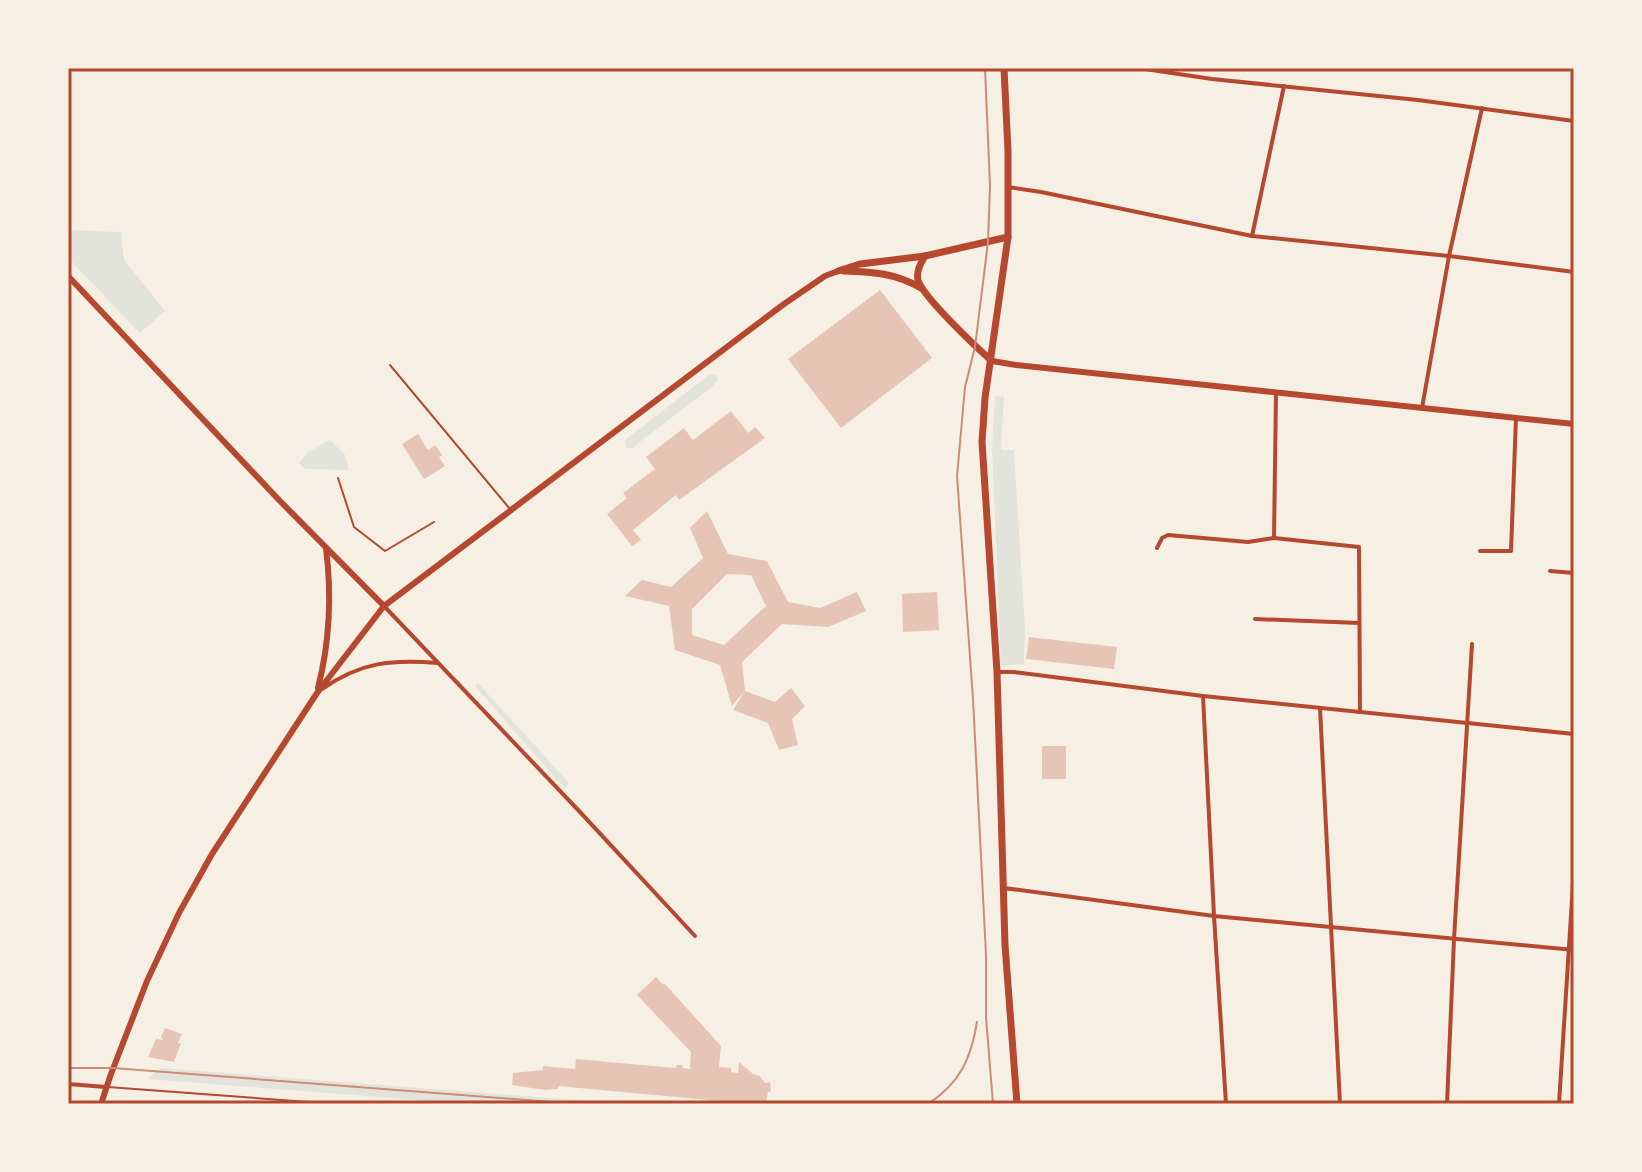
<svg xmlns="http://www.w3.org/2000/svg" width="1642" height="1172" font-family="'Fira Sans Condensed',sans-serif">
<rect width="100%" height="100%" fill="#f6efe4"/>
<g fill="#e2e4dc">
<path d="M 68,230 L 121,232 L 124,260 L 165,311 L 140,333 L 68,258 Z"/>
<path d="M 714,374 L 717,376 L 718,379 L 713,386 L 632,448 L 626,448 L 625,440 L 709,375 Z"/>
<path d="M 995,396 L 1004,397 L 1001,450 L 1014,450 L 1025,629 L 1024,664 L 1001,666 L 992,448 Z"/>
<path d="M 330,440 L 345,455 L 349,470 L 305,469 L 299,463 L 308,452 Z"/>
<path d="M 478,683 L 569,783 L 564,788 L 475,686 Z"/>
<path d="M 161,1068 L 627,1104 L 468,1104 L 148,1079 Z"/>
</g>
<g fill="#e6c5b7" fill-rule="evenodd">
<path d="M 880,290 L 932,358 L 841,428 L 788,359 Z"/>
<path d="M 731,411 L 748,433 L 755,427 L 765,438 L 679,500 L 676,495 L 633,530 L 641,540 L 632,546 L 607,514 L 627,498 L 623,493 L 655,469 L 646,457 L 684,428 L 693,440 Z"/>
<path d="M 418,434 L 428,450 L 435,445 L 442,455 L 439,457 L 445,466 L 424,479 L 402,444 Z"/>
<path d="M 707,511 L 728,554 L 767,561 L 788,602 L 820,608 L 857,592 L 866,611 L 828,627 L 782,624 L 742,662 L 745,691 L 732,706 L 720,665 L 675,650 L 669,606 L 625,596 L 642,580 L 671,587 L 703,558 L 690,528 ZM 727,574 L 751,575 L 766,606 L 724,645 L 692,635 L 692,609 Z"/>
<path d="M 937,592 L 939,630 L 903,632 L 902,594 Z"/>
<path d="M 1029,637 L 1117,647 L 1114,669 L 1026,659 Z"/>
<path d="M 791,688 L 805,706 L 792,719 L 798,745 L 779,750 L 768,723 L 733,710 L 745,691 L 775,702 Z"/>
<rect x="1042" y="746" width="24" height="33"/>
<path d="M 656,977 L 663,985 L 664,983 L 721,1046 L 719,1067 L 731,1068 L 731,1072 L 738,1073 L 739,1062 L 753,1074 L 760,1076 L 765,1083 L 770,1082 L 771,1089 L 770,1092 L 768,1092 L 766,1104 L 746,1102 L 743,1100 L 743,1103 L 741,1103 L 558,1086 L 558,1089 L 545,1090 L 512,1085 L 513,1073 L 543,1070 L 543,1066 L 575,1069 L 576,1059 L 676,1068 L 677,1065 L 683,1065 L 682,1068 L 690,1069 L 691,1052 L 637,995 Z"/>
<path d="M 165,1028 L 182,1034 L 178,1043 L 181,1043 L 174,1062 L 148,1057 L 156,1039 L 162,1040 L 163,1038 L 161,1037 Z"/>
</g>
<g fill="none" stroke-linecap="round" stroke-linejoin="round">
<g stroke="#b5482f" stroke-width="2">
<path d="M 390,365 L 510,509"/>
<path d="M 338,478 L 354,527 L 385,551 L 434,522"/>
<path d="M 108,1087 L 336,1104"/>
</g>
<g stroke="#b5482f" stroke-width="4">
<path d="M 1138,68 L 1212,79 L 1418,100 L 1574,121"/>
<path d="M 1008,187 L 1041,192 L 1252,236 L 1449,256 L 1574,272"/>
<path d="M 1252,236 L 1284,86"/>
<path d="M 1276,394 L 1274,538 L 1359,547 L 1360,712"/>
<path d="M 1422,408 L 1449,256 L 1482,108"/>
<path d="M 1157,548 L 1162,538 L 1168,535 L 1248,542 L 1274,538"/>
<path d="M 1480,551 L 1511,551 L 1516,418"/>
<path d="M 1550,571 L 1574,573"/>
<path d="M 384,606 L 580,812 L 695,936"/>
<path d="M 1255,619 L 1359,623"/>
<path d="M 997,672 L 1014,672 L 1203,696 L 1574,734"/>
<path d="M 322,689 C 361,662 392,659 438,663"/>
<path d="M 1203,696 L 1214,916 L 1226,1104"/>
<path d="M 1320,708 L 1340,1104"/>
<path d="M 1004,888 L 1214,916 L 1574,950"/>
<path d="M 68,1084 L 106,1087"/>
<path d="M 1447,1104 L 1454,939 L 1472,644"/>
<path d="M 1559,1104 L 1574,868"/>
</g>
<g stroke="#b5482f" stroke-width="6">
<path d="M 68,276 L 279,500 L 384,606"/>
<path d="M 992,361 L 1016,365 L 1574,424"/>
<path d="M 318,688 C 330,641 332,596 326,548"/>
<path d="M 101,1104 L 111,1074 L 147,981 L 179,913 L 212,854 L 317,693 L 384,606 L 784,304 L 825,276 L 838,271"/>
</g>
<g stroke="#b5482f" stroke-width="7">
<path d="M 1004,68 L 1008,151 L 1008,237 L 985,398 L 982,442 L 997,672 L 1005,945 L 1017,1104"/>
<path d="M 925,256 C 921,263 916,271 918,280 C 922,296 977,348 992,361"/>
<path d="M 838,271 L 860,264 L 925,256 L 1008,237"/>
<path d="M 844,271 C 874,272 895,273 921,288"/>
</g>
<g stroke="#cf8b77" stroke-width="2">
<path d="M 985,68 L 990,186 L 988,242 L 975,347 L 965,387 L 957,476 L 973,699 L 986,955 L 986,1017 L 993,1104"/>
<path d="M 68,1068 L 113,1068 L 578,1104"/>
<path d="M 928,1104 C 960,1083 971,1059 977,1022"/>
</g>
</g>
<rect width="1642" height="1172" fill="none" stroke="#f6efe4" stroke-width="140"/>
<rect x="70" y="70" width="1502" height="1032" fill="none" stroke="#b5482f" stroke-width="3"/>
</svg>
